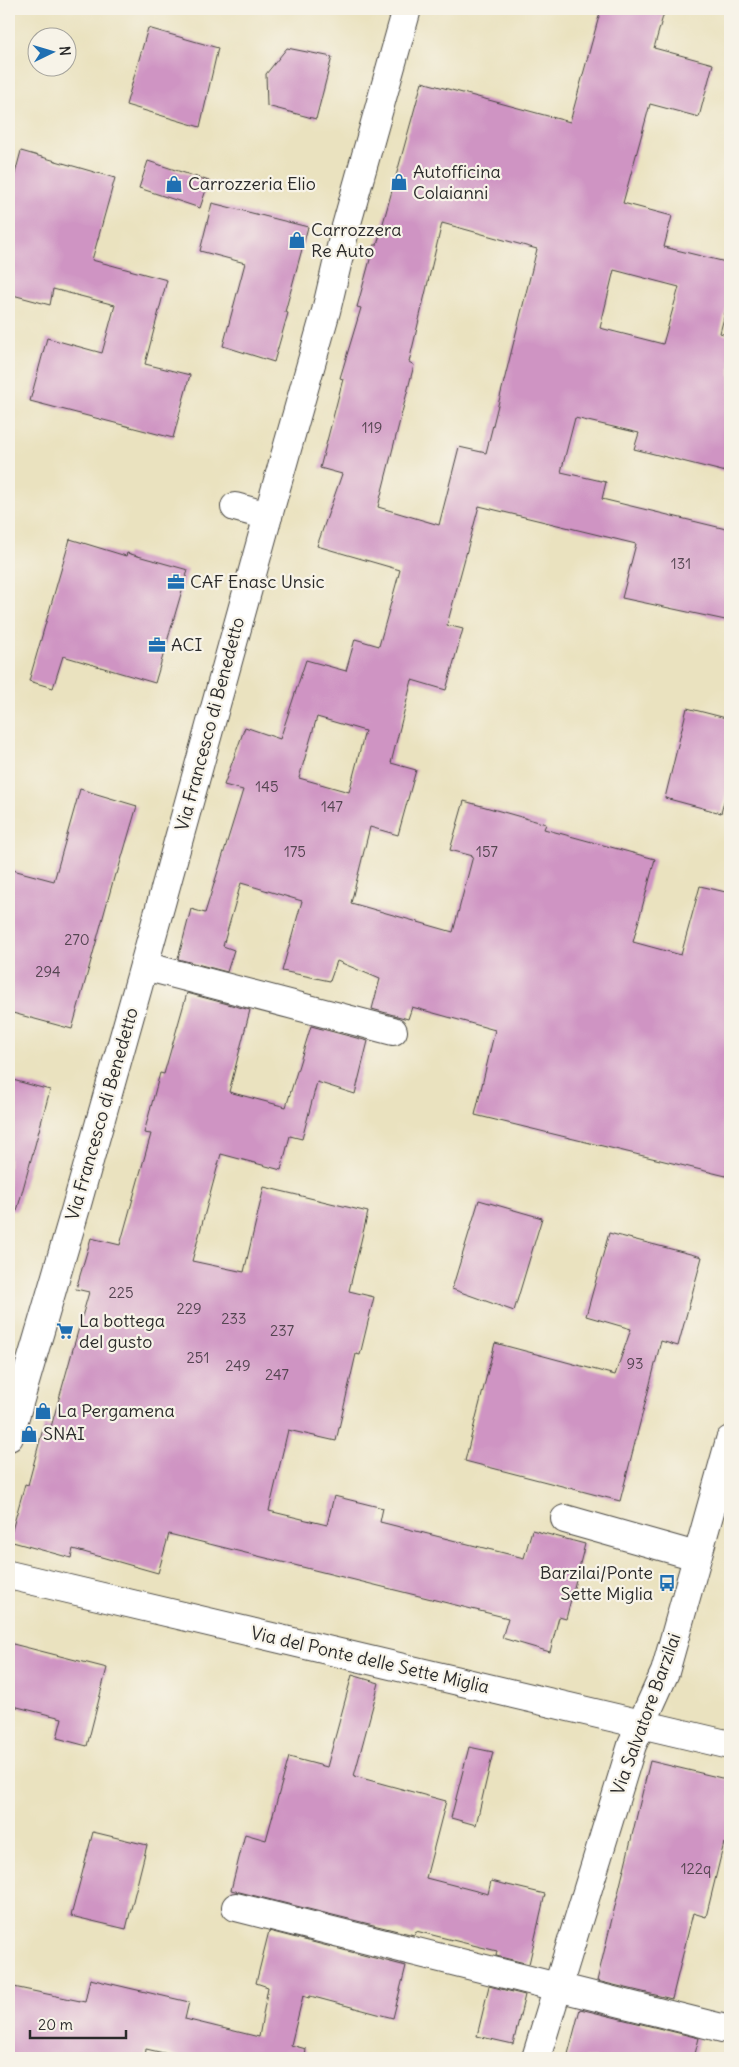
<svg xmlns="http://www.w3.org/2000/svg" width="739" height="2067" font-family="Delius,sans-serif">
<rect width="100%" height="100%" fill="#f7f3e8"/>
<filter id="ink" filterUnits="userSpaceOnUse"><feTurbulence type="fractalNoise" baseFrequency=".02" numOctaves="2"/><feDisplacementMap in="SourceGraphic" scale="10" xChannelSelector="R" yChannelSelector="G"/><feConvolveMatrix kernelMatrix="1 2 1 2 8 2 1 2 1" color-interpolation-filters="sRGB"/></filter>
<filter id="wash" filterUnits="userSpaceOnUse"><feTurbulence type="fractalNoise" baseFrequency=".0096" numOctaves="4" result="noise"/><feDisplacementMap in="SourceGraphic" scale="20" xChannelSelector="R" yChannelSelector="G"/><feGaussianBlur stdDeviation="1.12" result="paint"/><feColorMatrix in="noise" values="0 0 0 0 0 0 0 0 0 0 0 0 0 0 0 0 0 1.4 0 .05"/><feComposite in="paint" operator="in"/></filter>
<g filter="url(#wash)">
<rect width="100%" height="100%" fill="#eae2bf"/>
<g id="blocks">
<g fill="#cf94c3" fill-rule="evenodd">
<path d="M 601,9 L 665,9 L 654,48 L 713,64 L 699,117 L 650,104 L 623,203 L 672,216 L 664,247 L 730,263 L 730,294 L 720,333 L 730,336 L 730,473 L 634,449 L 639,433 L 575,418 L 561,472 L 606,482 L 602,499 L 730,530 L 730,621 L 622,598 L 636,544 L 479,506 L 447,625 L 463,629 L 446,690 L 412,680 L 391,763 L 416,770 L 398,835 L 370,827 L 351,903 L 453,932 L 473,856 L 450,850 L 464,801 L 546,824 L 544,829 L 655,859 L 633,942 L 681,955 L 700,886 L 730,893 L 730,1177 L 475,1115 L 495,1030 L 412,1007 L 408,1019 L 372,1009 L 380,979 L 337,961 L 330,981 L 282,971 L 302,901 L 241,883 L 223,946 L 234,950 L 227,972 L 178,959 L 191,909 L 205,913 L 243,790 L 224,785 L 245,727 L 280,739 L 306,660 L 346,671 L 355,639 L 379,646 L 400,570 L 317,546 L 342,474 L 320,468 L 343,379 L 340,378 L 361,308 L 357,307 L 374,245 L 377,245 L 422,82 L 570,122 ZM 442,223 L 537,249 L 486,453 L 459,447 L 439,525 L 378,507 L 414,365 L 409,362 ZM 614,270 L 679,287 L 663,344 L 600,328 ZM 317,717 L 365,731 L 349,792 L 299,778 Z"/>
<path d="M 148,28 L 218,48 L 200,127 L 126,105 Z"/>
<path d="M 287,48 L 332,57 L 316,119 L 267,106 L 266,74 Z"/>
<path d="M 21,151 L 115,178 L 92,260 L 167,280 L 145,364 L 190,375 L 173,438 L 30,401 L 47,338 L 102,353 L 115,305 L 53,289 L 50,305 L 9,294 L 9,196 Z"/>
<path d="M 148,161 L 209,181 L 200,208 L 139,188 Z"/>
<path d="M 212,203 L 308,227 L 285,312 L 288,313 L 274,362 L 223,346 L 245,263 L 200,251 Z"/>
<path d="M 70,539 L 126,556 L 127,553 L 188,570 L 155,683 L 63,656 L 53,688 L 29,681 Z"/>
<path d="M 687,708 L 730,719 L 730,780 L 721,813 L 665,798 Z"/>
<path d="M 80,789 L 137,806 L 117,874 L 115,874 L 72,1029 L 9,1012 L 9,869 L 54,881 Z"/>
<path d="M 187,993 L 250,1010 L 229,1092 L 286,1107 L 311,1026 L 368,1041 L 355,1094 L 317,1082 L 302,1139 L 290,1136 L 281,1170 L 221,1154 L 192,1261 L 244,1272 L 264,1187 L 368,1212 L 349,1291 L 374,1297 L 360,1355 L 356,1354 L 336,1441 L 288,1430 L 269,1511 L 327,1525 L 334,1496 L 383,1508 L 380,1522 L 524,1558 L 532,1530 L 585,1544 L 566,1619 L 559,1617 L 550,1652 L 502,1638 L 508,1618 L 169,1534 L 158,1573 L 73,1549 L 71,1558 L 9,1541 L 25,1484 L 28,1485 L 44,1425 L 51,1427 L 89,1292 L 76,1289 L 91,1238 L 120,1245 L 151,1134 L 144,1133 L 160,1073 L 164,1074 Z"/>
<path d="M 9,1079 L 50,1090 L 17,1211 L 9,1210 Z"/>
<path d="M 479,1200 L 542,1218 L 514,1311 L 452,1289 Z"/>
<path d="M 609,1233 L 702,1257 L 678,1346 L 661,1341 L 620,1501 L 465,1461 L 495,1343 L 615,1375 L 631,1329 L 586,1316 Z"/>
<path d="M 9,1643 L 107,1668 L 87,1746 L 57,1738 L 62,1718 L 9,1705 Z"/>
<path d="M 352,1675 L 379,1683 L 354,1776 L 446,1801 L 426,1878 L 488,1894 L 491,1881 L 545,1894 L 529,1964 L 496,1956 L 497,1951 L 416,1931 L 414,1935 L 231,1890 L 245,1834 L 266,1840 L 289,1757 L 327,1767 Z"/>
<path d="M 469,1747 L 493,1752 L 476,1825 L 451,1818 Z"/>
<path d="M 650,1761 L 730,1780 L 730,1845 L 724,1843 L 706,1917 L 693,1913 L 672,1999 L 597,1981 Z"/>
<path d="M 93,1832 L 147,1845 L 126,1929 L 71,1916 Z"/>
<path d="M 269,1931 L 406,1966 L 393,2018 L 310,1996 L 309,1998 L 303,1996 L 291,2045 L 306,2049 L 305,2058 L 186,2058 L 146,2049 L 145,2058 L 9,2058 L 9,1986 L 85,2002 L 90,1979 L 189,2002 L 185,2019 L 259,2037 L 268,1987 L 256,1983 Z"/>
<path d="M 489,1986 L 525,1995 L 513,2044 L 477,2036 Z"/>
<path d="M 580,2009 L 699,2038 L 694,2058 L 567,2058 Z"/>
</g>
</g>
</g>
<g filter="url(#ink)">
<use href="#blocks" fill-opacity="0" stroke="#484641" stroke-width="1"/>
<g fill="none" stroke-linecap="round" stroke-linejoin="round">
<g stroke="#484641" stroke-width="30">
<g id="minor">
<path d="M 235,507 L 268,516"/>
<path d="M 144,966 L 393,1031"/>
<path d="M 9,1437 L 75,1211 L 141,976 L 268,516 L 326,311 L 345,230 L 407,9"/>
<path d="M 565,1519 L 696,1556"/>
<path d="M 9,1575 L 730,1745"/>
<path d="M 236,1907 L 730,2030"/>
<path d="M 536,2058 L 632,1745 L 665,1672 L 730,1440"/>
</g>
</g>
<use href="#minor" stroke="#fff" stroke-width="28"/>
</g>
</g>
<defs>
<g id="shop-bare" transform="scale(1.35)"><path d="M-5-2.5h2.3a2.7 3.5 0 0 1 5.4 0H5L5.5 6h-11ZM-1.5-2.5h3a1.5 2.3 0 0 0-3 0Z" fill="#1f6fb2" stroke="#f7f3e8" stroke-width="2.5" paint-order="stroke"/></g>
<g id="office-bare" transform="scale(1.35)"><path d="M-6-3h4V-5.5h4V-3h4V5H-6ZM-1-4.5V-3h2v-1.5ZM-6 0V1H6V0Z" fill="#1f6fb2" stroke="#f7f3e8" stroke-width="2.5" paint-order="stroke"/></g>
<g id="supermarket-bare" transform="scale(1.35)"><path d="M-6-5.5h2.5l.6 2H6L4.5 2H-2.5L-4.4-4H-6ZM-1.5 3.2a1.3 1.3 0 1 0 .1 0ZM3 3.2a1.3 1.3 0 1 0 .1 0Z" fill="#1f6fb2" stroke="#f7f3e8" stroke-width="2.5" paint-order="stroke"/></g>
<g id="bus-bare" transform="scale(1.35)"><path d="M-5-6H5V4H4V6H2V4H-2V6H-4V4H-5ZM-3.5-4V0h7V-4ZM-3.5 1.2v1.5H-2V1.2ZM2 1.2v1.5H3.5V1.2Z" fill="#1f6fb2" stroke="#f7f3e8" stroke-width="2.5" paint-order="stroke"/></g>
</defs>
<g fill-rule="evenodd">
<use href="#shop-bare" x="399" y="182"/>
<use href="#shop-bare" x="174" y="184"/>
<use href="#shop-bare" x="297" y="240"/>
<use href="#office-bare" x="176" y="582"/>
<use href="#office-bare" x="157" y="645"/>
<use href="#supermarket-bare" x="65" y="1331"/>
<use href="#shop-bare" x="43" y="1411"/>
<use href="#shop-bare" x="29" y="1434"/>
<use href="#bus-bare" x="667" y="1583"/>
</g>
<g text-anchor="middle" stroke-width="4.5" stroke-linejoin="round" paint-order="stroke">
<g font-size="15" fill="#544551">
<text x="372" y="433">119</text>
<text x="681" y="569">131</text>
<text x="267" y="792">145</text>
<text x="332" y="812">147</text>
<text x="295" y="857">175</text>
<text x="487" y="857">157</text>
<text x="77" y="945">270</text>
<text x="48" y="977">294</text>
<text x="121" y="1298">225</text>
<text x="189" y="1314">229</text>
<text x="234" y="1324">233</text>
<text x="282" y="1336">237</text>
<text x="198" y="1363">251</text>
<text x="635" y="1369">93</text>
<text x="238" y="1371">249</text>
<text x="277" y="1380">247</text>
<text x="696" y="1874">122q</text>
</g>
<g font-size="18" fill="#2b2b2b" stroke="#f7f3e8" text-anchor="start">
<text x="413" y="178">Autofficina<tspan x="413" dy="21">Colaianni</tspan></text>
<text x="188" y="190">Carrozzeria Elio</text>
<text x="311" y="236">Carrozzera<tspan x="311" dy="21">Re Auto</tspan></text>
<text x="190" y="588">CAF Enasc Unsic</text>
<text x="171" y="651">ACI</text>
<text x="79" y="1327">La bottega<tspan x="79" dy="21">del gusto</tspan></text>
<text x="57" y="1417">La Pergamena</text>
<text x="43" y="1440">SNAI</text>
<text x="653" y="1579" text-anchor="end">Barzilai/Ponte<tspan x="653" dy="21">Sette Miglia</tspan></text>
</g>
<g font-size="18" fill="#2b2b2b" stroke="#f7f3e8">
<text transform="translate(210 724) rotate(-75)" y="6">Via Francesco di Benedetto</text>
<text transform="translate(102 1114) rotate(-74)" y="6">Via Francesco di Benedetto</text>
<text transform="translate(370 1660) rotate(13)" y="6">Via del Ponte delle Sette Miglia</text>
<text transform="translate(646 1714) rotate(-70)" y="6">Via Salvatore Barzilai</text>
</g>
</g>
<rect width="739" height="2067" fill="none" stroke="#f7f3e8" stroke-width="30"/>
<g transform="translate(52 52) rotate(85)"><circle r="24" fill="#f7f3e8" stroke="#a5a39c"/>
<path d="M0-4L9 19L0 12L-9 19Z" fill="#1f6fb2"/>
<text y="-8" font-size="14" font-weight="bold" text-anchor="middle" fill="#2b2b2b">N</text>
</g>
<path d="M30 2030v8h96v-8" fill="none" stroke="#2b2b2b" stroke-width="2.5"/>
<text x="38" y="2030" font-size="15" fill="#2b2b2b" stroke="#f7f3e8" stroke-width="4" paint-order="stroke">20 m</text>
</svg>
